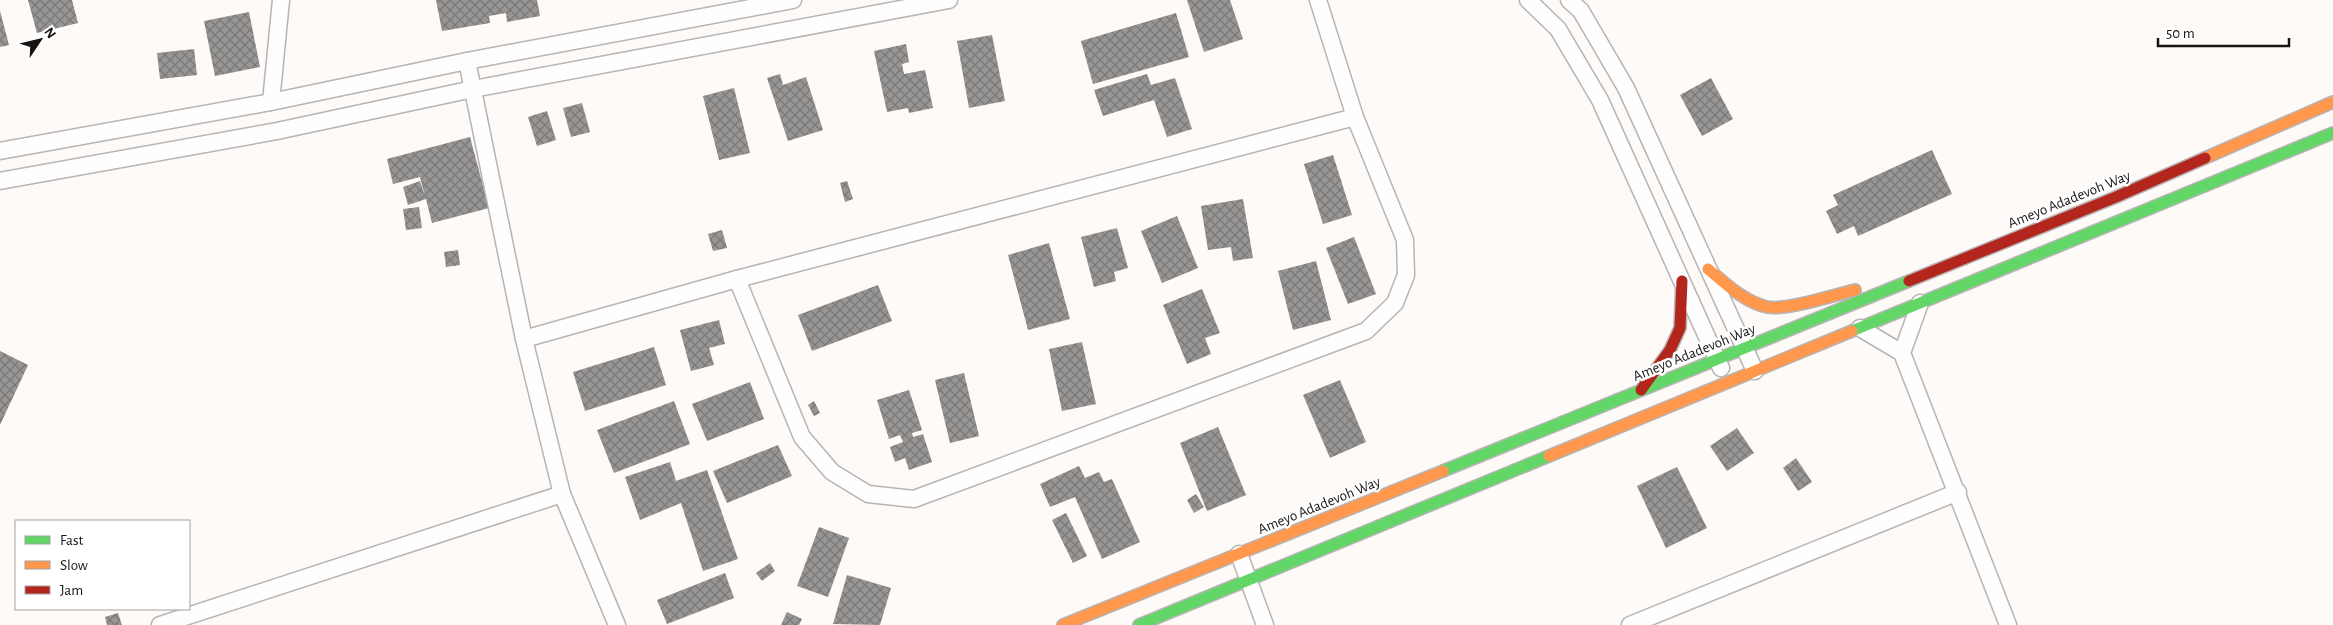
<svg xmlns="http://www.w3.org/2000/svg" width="2333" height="625" font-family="'Alegreya Sans',sans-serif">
<defs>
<pattern id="building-cross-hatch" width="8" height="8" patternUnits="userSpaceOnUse" patternTransform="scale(1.25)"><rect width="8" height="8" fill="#989695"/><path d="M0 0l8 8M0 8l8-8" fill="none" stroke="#7b7978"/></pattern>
</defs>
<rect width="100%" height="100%" fill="#fdfaf8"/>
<g fill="url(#building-cross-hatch)">
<path d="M 28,0 L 72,0 L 78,23 L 37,33 Z"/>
<path d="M 436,0 L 537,0 L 540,16 L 507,22 L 506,13 L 489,16 L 490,23 L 442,31 Z"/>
<path d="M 1187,0 L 1230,0 L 1243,39 L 1204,52 Z"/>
<path d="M 0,11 L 9,45 L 0,47 Z"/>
<path d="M 249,12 L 260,67 L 215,76 L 204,21 Z"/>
<path d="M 1176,13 L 1189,57 L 1093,84 L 1081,41 Z"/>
<path d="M 992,35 L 1005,101 L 969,108 L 957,41 Z"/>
<path d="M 906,44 L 909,62 L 902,64 L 904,74 L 925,70 L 933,108 L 909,113 L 908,108 L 887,112 L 874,51 Z"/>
<path d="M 194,49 L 197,75 L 160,79 L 157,53 Z"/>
<path d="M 780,74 L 783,85 L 806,77 L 823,130 L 788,141 L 767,78 Z"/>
<path d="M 1147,74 L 1151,85 L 1175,78 L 1192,129 L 1167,137 L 1154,100 L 1103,116 L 1094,90 Z"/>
<path d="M 1711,78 L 1733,119 L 1702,136 L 1680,95 Z"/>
<path d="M 734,88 L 750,153 L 719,160 L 703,96 Z"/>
<path d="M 582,103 L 590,132 L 571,137 L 563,108 Z"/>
<path d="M 547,111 L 556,140 L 537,146 L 528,117 Z"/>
<path d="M 470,137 L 489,208 L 432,223 L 426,199 L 408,205 L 403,187 L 420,181 L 425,197 L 420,177 L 393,184 L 387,159 Z"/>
<path d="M 1932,150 L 1952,194 L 1858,236 L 1854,226 L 1837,234 L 1826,211 L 1838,205 L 1833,195 Z"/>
<path d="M 1333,155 L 1352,215 L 1323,224 L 1304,164 Z"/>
<path d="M 847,181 L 853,199 L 845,202 L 840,183 Z"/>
<path d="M 1243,199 L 1253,258 L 1233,261 L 1231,247 L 1208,250 L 1201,206 Z"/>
<path d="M 419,207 L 422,228 L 406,230 L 403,209 Z"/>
<path d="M 1177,216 L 1198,268 L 1162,283 L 1141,231 Z"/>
<path d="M 1117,228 L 1128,268 L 1114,272 L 1116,281 L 1094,287 L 1081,237 Z"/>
<path d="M 722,230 L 727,248 L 713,251 L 708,234 Z"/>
<path d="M 1354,237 L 1376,294 L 1348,304 L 1326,248 Z"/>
<path d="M 1049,243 L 1070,319 L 1028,330 L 1008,255 Z"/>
<path d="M 458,250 L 460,265 L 446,267 L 444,252 Z"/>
<path d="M 1316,261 L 1331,320 L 1293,330 L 1278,271 Z"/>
<path d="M 878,285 L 892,321 L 812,351 L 798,315 Z"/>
<path d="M 1202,289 L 1220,333 L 1205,338 L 1211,354 L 1187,364 L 1163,305 Z"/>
<path d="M 719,320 L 725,344 L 709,348 L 714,365 L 691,371 L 680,330 Z"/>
<path d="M 1082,342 L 1096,404 L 1062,411 L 1049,349 Z"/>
<path d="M 654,347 L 666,385 L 585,411 L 573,372 Z"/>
<path d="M 0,351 L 28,365 L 0,425 Z"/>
<path d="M 964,373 L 979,436 L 950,443 L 935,380 Z"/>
<path d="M 1340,380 L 1366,442 L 1330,458 L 1303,395 Z"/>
<path d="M 750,382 L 764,419 L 707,441 L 692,404 Z"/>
<path d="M 909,390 L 922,430 L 912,433 L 913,437 L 923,434 L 932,462 L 909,470 L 905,458 L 895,462 L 890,447 L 903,442 L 900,435 L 889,439 L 877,400 Z"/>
<path d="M 674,401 L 690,444 L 614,473 L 597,430 Z"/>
<path d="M 814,401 L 820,413 L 814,416 L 808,405 Z"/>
<path d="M 1218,427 L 1246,495 L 1207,511 L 1180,443 Z"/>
<path d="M 1737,428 L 1754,453 L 1727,471 L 1710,446 Z"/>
<path d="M 778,445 L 792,476 L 727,503 L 713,471 Z"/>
<path d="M 1796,458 L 1812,482 L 1798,491 L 1783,468 Z"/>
<path d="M 670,462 L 676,481 L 707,470 L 738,559 L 703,571 L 681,503 L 640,520 L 625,477 Z"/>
<path d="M 1079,466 L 1085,478 L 1099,472 L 1104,482 L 1112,479 L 1140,542 L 1102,559 L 1075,497 L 1050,507 L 1040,484 Z"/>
<path d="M 1677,467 L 1707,528 L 1666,548 L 1637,486 Z"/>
<path d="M 1196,494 L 1204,507 L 1194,513 L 1187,500 Z"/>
<path d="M 1066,513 L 1087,556 L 1073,563 L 1052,520 Z"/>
<path d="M 819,527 L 849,538 L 828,597 L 797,586 Z"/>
<path d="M 770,563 L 775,571 L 762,581 L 756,573 Z"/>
<path d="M 725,573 L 734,598 L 667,624 L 657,600 Z"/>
<path d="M 847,575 L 891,588 L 880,625 L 833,624 Z"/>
<path d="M 787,612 L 802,619 L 799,625 L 781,625 Z"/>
<path d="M 118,613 L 122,625 L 107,625 L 105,617 Z"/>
</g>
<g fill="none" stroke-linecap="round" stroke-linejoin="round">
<g stroke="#b7b4b3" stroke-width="19">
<g id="street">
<path d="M 1528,0 L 1558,29 L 1600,100 L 1721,368"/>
<path d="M 1569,0 L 1581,11 L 1626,88 L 1755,371"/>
<path d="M 467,61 L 524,339 L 562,494 L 617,625"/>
<path d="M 271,102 L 281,0"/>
<path d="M 0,151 L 271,102 L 467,61 L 793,0"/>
<path d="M 0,181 L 277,131 L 473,89 L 949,0"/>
<path d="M 737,279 L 802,437 L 832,472 L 868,494 L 914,499 L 1366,331 L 1395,303 L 1406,275 L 1405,240 L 1355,117 L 1318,0"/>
<path d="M 1860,328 L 1902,353 L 2008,625"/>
<path d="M 524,339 L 737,279 L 1355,117"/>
<path d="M 1902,353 L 1920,303"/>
<path d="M 1239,554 L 1265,625"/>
<path d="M 160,625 L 562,494"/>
<path d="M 1630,625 L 1958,492"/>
</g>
</g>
<g stroke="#b7b4b3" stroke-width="14">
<g id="fast">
<path d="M 1852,331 L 2333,133"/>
<path d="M 1443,471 L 1909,281"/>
<path d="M 1139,625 L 1549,456"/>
</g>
</g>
<g stroke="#b7b4b3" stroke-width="14">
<g id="slow">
<path d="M 2205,158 L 2333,102"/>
<path d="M 1708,269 C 1725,283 1744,302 1767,307 C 1786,311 1834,295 1855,290"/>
<path d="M 1549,456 L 1852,331"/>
<path d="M 1063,625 L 1443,471"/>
</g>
</g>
<g stroke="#b7b4b3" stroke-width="14">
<g id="jam">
<path d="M 1909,281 L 2116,197 L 2205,158"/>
<path d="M 1641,390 L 1670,350 L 1680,328 L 1682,281"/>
</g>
</g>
<use href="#street" stroke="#fffefe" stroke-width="16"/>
<use href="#fast" stroke="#63d668" stroke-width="11"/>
<use href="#slow" stroke="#ff974d" stroke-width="11"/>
<use href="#jam" stroke="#b3261e" stroke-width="11"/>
</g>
<g text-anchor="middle" stroke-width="5" stroke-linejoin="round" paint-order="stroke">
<g font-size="15" fill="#161413" stroke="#fff">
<text transform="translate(2069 199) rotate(-22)" y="5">Ameyo Adadevoh Way</text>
<text transform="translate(1694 352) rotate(-22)" y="5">Ameyo Adadevoh Way</text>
<text transform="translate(1319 505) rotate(-22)" y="5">Ameyo Adadevoh Way</text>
</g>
</g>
<rect x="15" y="520" width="175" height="90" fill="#ffffff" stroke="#a2a1a1"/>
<rect x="25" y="536" width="25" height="8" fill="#63d668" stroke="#a2a1a1"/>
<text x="60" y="545" font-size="15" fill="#161413">Fast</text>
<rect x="25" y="561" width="25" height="8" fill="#ff974d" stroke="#a2a1a1"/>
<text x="60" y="570" font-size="15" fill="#161413">Slow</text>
<rect x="25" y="586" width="25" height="8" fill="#b3261e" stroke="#a2a1a1"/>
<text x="60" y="595" font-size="15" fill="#161413">Jam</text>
<g transform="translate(40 40) rotate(55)" stroke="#ffffff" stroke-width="4" paint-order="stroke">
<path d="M0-4L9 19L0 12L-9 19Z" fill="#161413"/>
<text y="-8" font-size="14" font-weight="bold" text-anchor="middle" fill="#161413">N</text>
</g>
<path d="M2158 38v8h131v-8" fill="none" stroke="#161413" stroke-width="2.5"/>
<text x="2166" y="38" font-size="15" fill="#161413" stroke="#ffffff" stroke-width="4" paint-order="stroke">50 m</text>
</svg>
